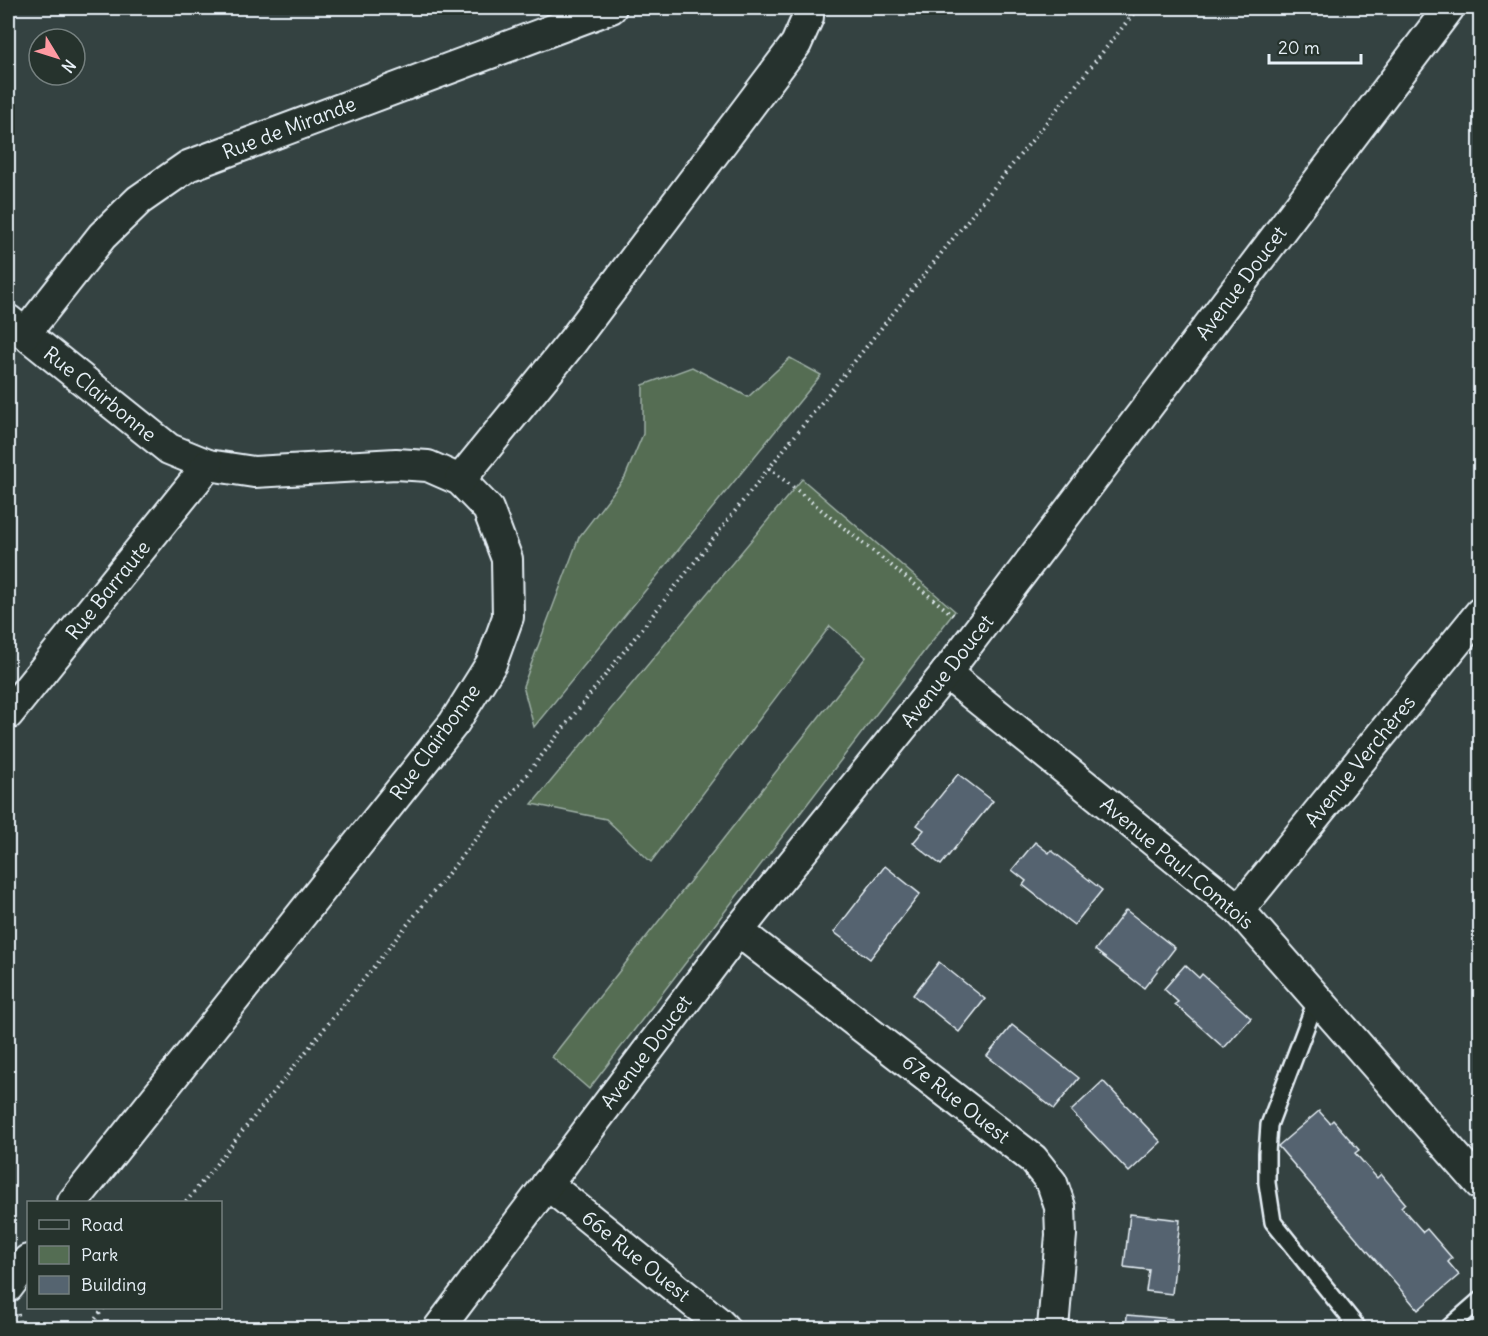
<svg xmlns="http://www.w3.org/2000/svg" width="1488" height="1336" font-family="Delius,sans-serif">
<rect width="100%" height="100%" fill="#344241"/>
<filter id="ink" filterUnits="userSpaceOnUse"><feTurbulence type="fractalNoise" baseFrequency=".0167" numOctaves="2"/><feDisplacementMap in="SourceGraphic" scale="12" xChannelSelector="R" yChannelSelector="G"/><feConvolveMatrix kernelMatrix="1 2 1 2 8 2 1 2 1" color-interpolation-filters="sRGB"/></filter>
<g filter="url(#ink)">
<g fill="#546d53" stroke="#9eafa6" stroke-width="1.5">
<path d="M 790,358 L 821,375 L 534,727 L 523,686 L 579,537 L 625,477 L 643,434 L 643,385 L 692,367 L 748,397 Z"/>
<path d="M 802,479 L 955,611 L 589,1089 L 552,1057 L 866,657 L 830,626 L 651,862 L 606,819 L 532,804 Z"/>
</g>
<g fill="#556470" stroke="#e8f1f8" stroke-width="1.5">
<path d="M 958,774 L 993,801 L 941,865 L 913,843 L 924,830 L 917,825 Z"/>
<path d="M 1035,842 L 1049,853 L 1051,850 L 1102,890 L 1074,925 L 1023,885 L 1026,881 L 1012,870 Z"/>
<path d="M 885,866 L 920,894 L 870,959 L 834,932 Z"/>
<path d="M 1126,910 L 1175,948 L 1144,988 L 1095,950 Z"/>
<path d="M 939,962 L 985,999 L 959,1032 L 913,995 Z"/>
<path d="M 1185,965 L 1199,978 L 1202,974 L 1251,1018 L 1224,1048 L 1175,1004 L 1178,1002 L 1164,989 Z"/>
<path d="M 1012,1025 L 1079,1078 L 1054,1109 L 987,1056 Z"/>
<path d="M 1103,1081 L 1161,1142 L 1129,1172 L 1071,1111 Z"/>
<path d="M 1319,1111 L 1330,1123 L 1333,1120 L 1359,1150 L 1355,1153 L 1377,1178 L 1381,1174 L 1405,1203 L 1401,1207 L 1423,1232 L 1427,1229 L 1452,1258 L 1448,1262 L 1459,1275 L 1418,1310 L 1278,1146 Z"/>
<path d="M 1130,1214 L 1180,1220 L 1172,1294 L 1146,1291 L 1149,1270 L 1124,1267 Z"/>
<path d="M 1127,1315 L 1172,1319 L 1171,1328 L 1116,1328 L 1117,1327 L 1126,1328 Z"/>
</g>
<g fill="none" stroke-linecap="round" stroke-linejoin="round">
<g stroke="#e8f1f8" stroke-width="20">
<g id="service">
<path d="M 1317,998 L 1269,1125 L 1267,1153 L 1267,1183 L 1273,1222 L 1358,1328"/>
<path d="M 1448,1328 L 1480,1300"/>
</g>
</g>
<g stroke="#e8f1f8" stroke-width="34">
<g id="minor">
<path d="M 8,320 L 169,449 L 208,465 L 254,472 L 396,464 L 428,466 L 460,480 L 488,509 L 507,559 L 508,617 L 491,664 L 454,723 L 73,1202"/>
<path d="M 25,334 L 102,236 L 139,200 L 188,166 L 611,8"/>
<path d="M 460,480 L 572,342 L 796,44 L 808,17 L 808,8"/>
<path d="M 946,673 L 1239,910 L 1480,1184"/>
<path d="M 8,714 L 208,465"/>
<path d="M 1239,910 L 1480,613"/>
<path d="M 738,931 L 1033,1159 L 1052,1183 L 1060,1207 L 1061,1235 L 1053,1328"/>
<path d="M 547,1184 L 719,1323 L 724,1328"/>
<path d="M 8,1287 L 28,1260"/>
<path d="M 439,1328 L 738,931 L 946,673 L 1449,8"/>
</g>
</g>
<g stroke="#e8f1f8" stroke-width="4" stroke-dasharray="1.5 4.5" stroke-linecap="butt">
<path d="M 769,468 L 953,615"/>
<path d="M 186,1202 L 482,831 L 769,468 L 1138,8"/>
<path d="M 18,1314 L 20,1328"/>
<path d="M 88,1328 L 104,1308"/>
</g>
<use href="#service" stroke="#26332d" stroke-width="15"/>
<use href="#minor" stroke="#26332d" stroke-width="30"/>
</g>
</g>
<g text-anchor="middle" stroke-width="4.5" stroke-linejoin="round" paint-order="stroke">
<g font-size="20" fill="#e8f1f8" stroke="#26332d">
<text transform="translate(289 128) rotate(-21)" y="7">Rue de Mirande</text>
<text transform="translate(1241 283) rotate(-53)" y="7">Avenue Doucet</text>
<text transform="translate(100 394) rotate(39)" y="7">Rue Clairbonne</text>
<text transform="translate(108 590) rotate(-51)" y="7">Rue Barraute</text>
<text transform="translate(947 671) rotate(-52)" y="7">Avenue Doucet</text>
<text transform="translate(435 742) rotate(-54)" y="7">Rue Clairbonne</text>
<text transform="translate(1360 761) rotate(-51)" y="7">Avenue Verchères</text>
<text transform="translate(1177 863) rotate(40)" y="7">Avenue Paul-Comtois</text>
<text transform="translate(646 1052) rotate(-53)" y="7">Avenue Doucet</text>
<text transform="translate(956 1099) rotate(38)" y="7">67e Rue Ouest</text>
<text transform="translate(636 1256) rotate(39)" y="7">66e Rue Ouest</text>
</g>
</g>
<rect width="1488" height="1336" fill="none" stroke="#26332d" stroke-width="30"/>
<rect x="15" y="15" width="1458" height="1306" fill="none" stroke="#e8f1f8" stroke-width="2" filter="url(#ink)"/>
<rect x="27" y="1201" width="195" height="108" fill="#26332d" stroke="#747f7e" stroke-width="1.5"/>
<rect x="39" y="1220" width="30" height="9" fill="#26332d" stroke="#747f7e" stroke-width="1.5"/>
<text x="81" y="1231" font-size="18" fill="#e8f1f8">Road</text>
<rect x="39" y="1246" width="30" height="18" fill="#546d53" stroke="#747f7e" stroke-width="1.5"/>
<text x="81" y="1261" font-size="18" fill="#e8f1f8">Park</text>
<rect x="39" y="1276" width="30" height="18" fill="#556470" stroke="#747f7e" stroke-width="1.5"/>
<text x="81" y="1291" font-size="18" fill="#e8f1f8">Building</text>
<g transform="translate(57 57) rotate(128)"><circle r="28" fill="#26332d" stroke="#747f7e" stroke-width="1.5"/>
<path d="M0-4.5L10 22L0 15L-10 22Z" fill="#ff9aa2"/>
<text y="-9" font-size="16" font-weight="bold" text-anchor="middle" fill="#e8f1f8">N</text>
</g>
<path d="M1269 54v9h92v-9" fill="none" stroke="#e8f1f8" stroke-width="3"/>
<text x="1278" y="54" font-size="18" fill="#e8f1f8" stroke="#26332d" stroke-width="4.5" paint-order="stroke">20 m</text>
</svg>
